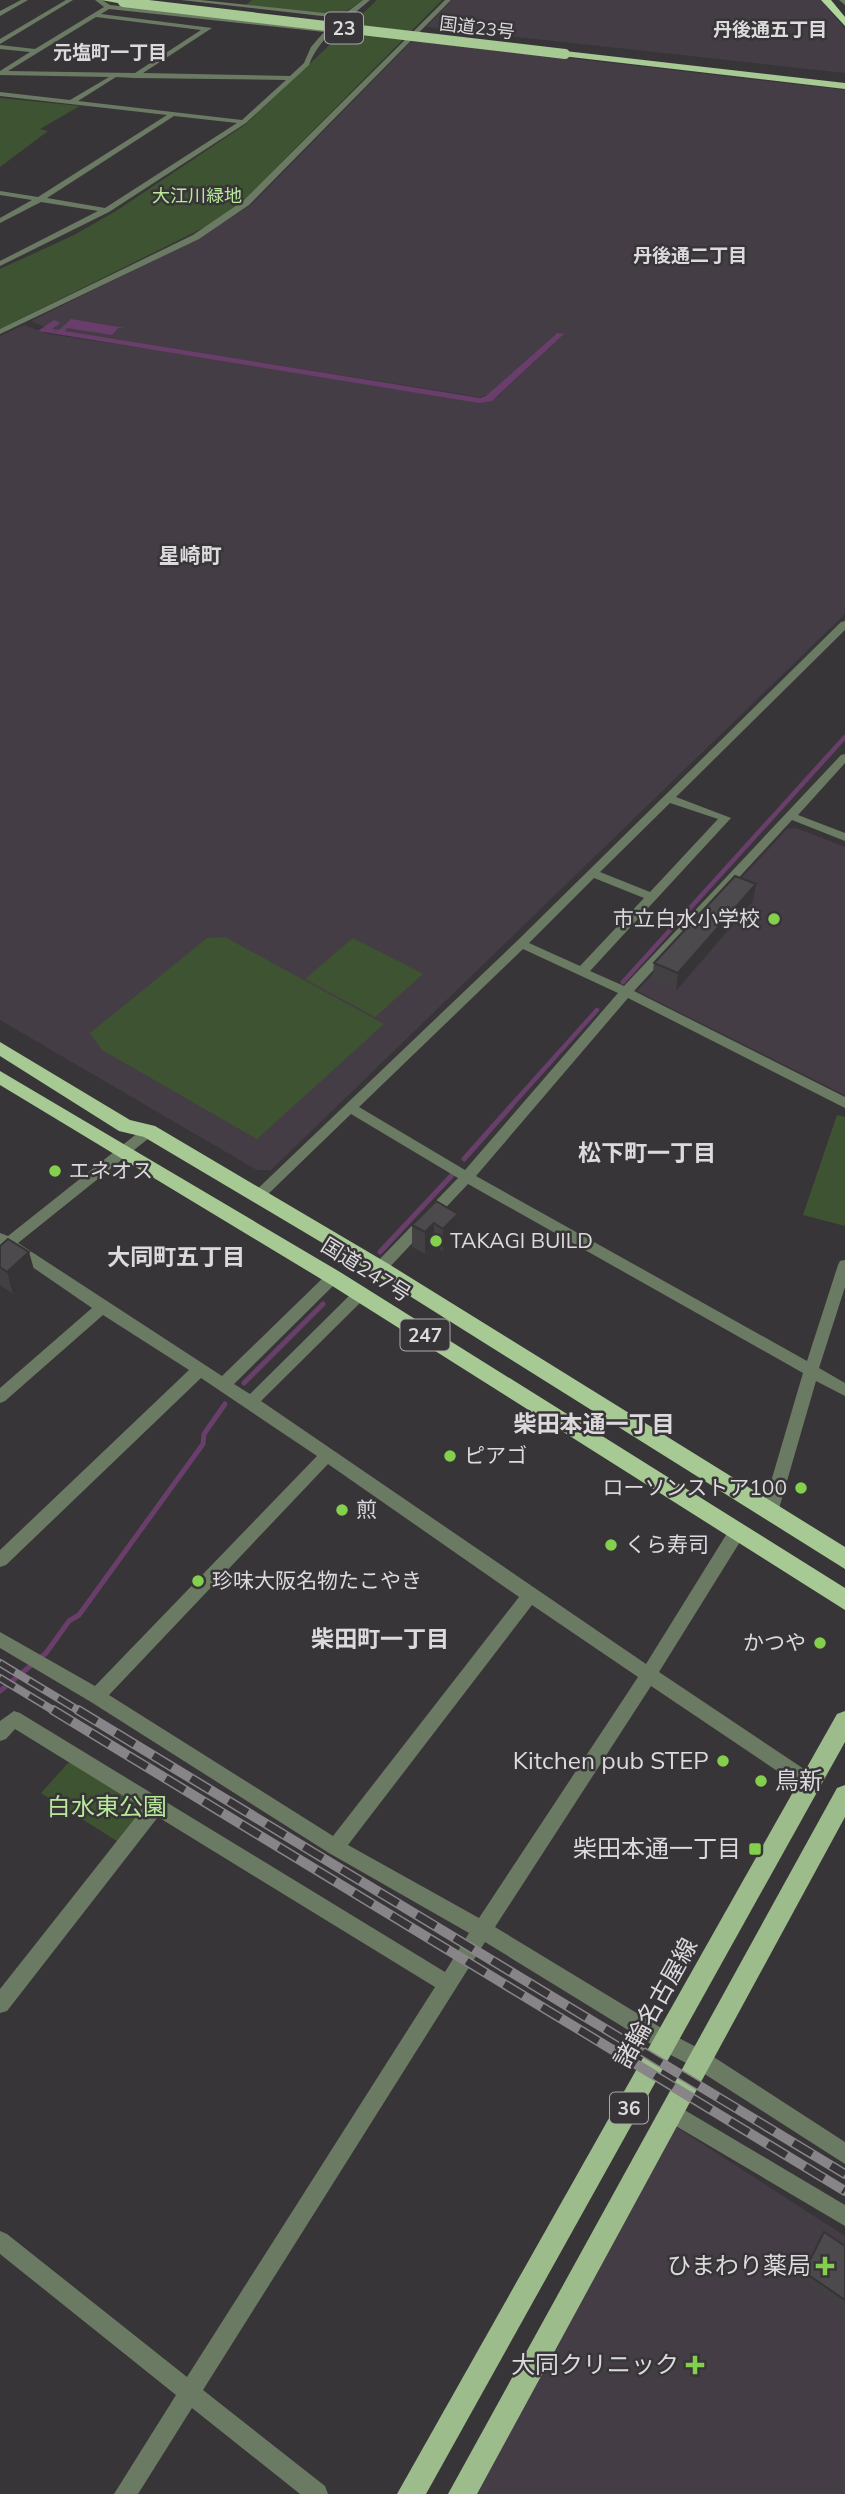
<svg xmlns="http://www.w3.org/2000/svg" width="845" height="2494" font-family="Mulish,'Noto Sans JP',sans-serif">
<rect width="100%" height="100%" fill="#383538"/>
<g fill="#453d45">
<path d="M 452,0 L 821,0 L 845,29 L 845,73 L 426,27 Z"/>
<path d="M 413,40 L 845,90 L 845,614 L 271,1170 L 257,1170 L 0,1020 L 0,336 L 24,325 L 48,334 L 492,400 L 497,397 L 562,336 L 555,334 L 488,395 L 479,397 L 49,329 L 31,321 L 199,238 L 252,204 Z"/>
<path d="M 796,828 L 845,847 L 845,1095 L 637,991 L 787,829 Z"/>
<path d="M 673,2125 L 845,2236 L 845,2494 L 476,2494 Z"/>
</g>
<g fill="#3e5332">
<path d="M 252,0 L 363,0 L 339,16 L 246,5 Z"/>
<path d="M 377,0 L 442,0 L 242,202 L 217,221 L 0,329 L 0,269 L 74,235 L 116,211 L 246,124 Z"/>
<path d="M 0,98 L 80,106 L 40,129 L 48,131 L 0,167 Z"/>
<path d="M 225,937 L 384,1024 L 257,1139 L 102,1050 L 90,1033 L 207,938 Z"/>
<path d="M 353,938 L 423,974 L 375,1017 L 305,979 Z"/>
<path d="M 837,1115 L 845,1117 L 845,1226 L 803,1215 Z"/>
<path d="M 68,1763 L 78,1763 L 138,1799 L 144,1812 L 120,1843 L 41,1793 Z"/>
</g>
<path fill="#693e6b" d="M 71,319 L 125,328 L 118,328 L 112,335 L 67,328 L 65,331 L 480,398 L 486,396 L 557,333 L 564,334 L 492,401 L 479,403 L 38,331 L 54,320 L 60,323 L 52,329 L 59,330 Z"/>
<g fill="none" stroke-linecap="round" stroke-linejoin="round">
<g stroke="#693e6b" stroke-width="4.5">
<path d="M 623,982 L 845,737"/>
<path d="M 510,1107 L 597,1010"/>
</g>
<g stroke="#693e6b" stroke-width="5">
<path d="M 464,1159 L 512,1105"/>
<path d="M 380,1252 L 453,1174"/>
<path d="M 244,1383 L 323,1304"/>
<path d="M 0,1691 L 46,1653 L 69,1621 L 79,1615 L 203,1444 L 204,1434 L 225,1404"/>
</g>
<g fill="#6b7a62" fill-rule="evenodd">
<path d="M 21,0 L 28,0 L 0,16 L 0,11 Z"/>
<path d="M 66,0 L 73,0 L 0,44 L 0,39 Z"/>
<path d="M 95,0 L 102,0 L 110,5 L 327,29 L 339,18 L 181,0 L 201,0 L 343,15 L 363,0 L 370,0 C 347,21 320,35 309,65 L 246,123 L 109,212 L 0,266 L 0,261 L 98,211 L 41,202 L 0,223 L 0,218 L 32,200 L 0,195 L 0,191 L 38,197 L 167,115 L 0,96 L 0,92 L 70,100 L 109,77 L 0,75 L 0,71 L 30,52 L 0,49 L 0,45 L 35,49 L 104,7 ZM 109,9 L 324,32 L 311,47 L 304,63 L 290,76 L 143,73 L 212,28 L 101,14 ZM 96,17 L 201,30 L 135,73 L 8,71 ZM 116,77 L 135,78 L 286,80 L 242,120 L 78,101 ZM 174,116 L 237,123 L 105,208 L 47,198 Z"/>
<path d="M 445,0 L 451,0 L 249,205 L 199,239 L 0,334 L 0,329 L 193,235 L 243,201 Z"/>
<path d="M 839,0 L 845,0 L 845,5 Z"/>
<path d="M 845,621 L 845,630 L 676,797 L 731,818 L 590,971 L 624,986 L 841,755 L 845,754 L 845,763 L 798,815 L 845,833 L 845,841 L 792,820 L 634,991 L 845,1097 L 845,1108 L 628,998 L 476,1176 L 807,1361 L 838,1265 L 840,1261 L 845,1260 L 845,1287 L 819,1368 L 845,1383 L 845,1396 L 816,1381 L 778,1512 L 776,1517 L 770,1519 L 764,1517 L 762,1512 L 803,1373 L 468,1184 L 385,1272 L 375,1272 L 373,1268 L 375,1264 L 458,1178 L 351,1114 L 263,1199 L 253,1199 L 251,1195 L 517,941 L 841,622 ZM 670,803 L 718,819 L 650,892 L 600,872 ZM 594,878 L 644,898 L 580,966 L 529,943 ZM 523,949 L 618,993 L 465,1170 L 359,1107 Z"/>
<path d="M 149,1126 L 154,1128 L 156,1131 L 154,1134 L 18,1243 L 222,1376 L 328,1273 L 338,1273 L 340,1277 L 338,1281 L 234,1384 L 250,1394 L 355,1290 L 365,1290 L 367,1294 L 365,1298 L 261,1401 L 646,1664 L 731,1527 L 737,1525 L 743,1527 L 745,1532 L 743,1537 L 659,1672 L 816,1777 L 819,1783 L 816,1789 L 810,1791 L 804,1789 L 651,1686 L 495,1927 L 673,2035 L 706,2052 L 845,2142 L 845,2164 L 692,2066 L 659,2049 L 485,1942 L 203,2390 L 325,2486 L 328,2494 L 300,2494 L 192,2408 L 138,2494 L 114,2494 L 176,2395 L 0,2254 L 0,2231 L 7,2234 L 187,2377 L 435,1987 L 158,1817 L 7,2011 L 0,2013 L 0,1989 L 143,1808 L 15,1729 L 6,1739 L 0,1741 L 0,1721 L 14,1711 L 20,1713 L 445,1972 L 469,1933 L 329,1853 L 91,1702 L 0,1648 L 0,1632 L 95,1686 L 317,1456 L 201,1378 L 6,1565 L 0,1567 L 0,1550 L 189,1370 L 103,1315 L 5,1401 L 0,1403 L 0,1388 L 92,1308 L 9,1251 L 0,1255 L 0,1233 L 8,1236 L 144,1128 ZM 328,1464 L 519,1597 L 333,1836 L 109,1695 ZM 532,1605 L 638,1677 L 479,1918 L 348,1845 Z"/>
</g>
<path fill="#6b7a62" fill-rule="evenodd" d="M 671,2102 L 845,2205 L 845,2226 L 664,2119 L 661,2112 L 664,2105 Z"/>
<g fill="#9dbc8b" fill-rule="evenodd">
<path d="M 845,1711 L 845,1742 L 426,2494 L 397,2494 L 837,1714 Z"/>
<path d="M 845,1785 L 845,1817 L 477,2494 L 448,2494 L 837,1788 Z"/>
</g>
<g fill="#a7c993" fill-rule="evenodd">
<path d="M 101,0 L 125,0 L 127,2 L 123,4 Z"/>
<path d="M 565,51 L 845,83 L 845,89 L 562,56 L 562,52 Z"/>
<path d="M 0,1042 L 130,1120 L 155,1126 L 387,1263 L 845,1547 L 845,1569 L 373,1273 L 144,1137 L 119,1131 L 0,1056 Z"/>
<path d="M 0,1071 L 340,1272 L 845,1588 L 845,1610 L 326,1282 L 0,1085 Z"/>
</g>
<path fill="#b1d69b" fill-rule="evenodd" d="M 821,0 L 831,0 L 845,17 L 845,26 Z"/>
<g stroke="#888588" stroke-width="8">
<g id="rail-far1">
<path d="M 0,1663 L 81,1712"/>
<path d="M 0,1678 L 56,1712"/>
</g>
</g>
<g stroke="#888588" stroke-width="10">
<g id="rail">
<path d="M 53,1710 L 845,2191"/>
<path d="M 78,1710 L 845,2174"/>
</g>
</g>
<use href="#rail-far1" stroke="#383538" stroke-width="5" stroke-dasharray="17" stroke-linecap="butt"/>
<use href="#rail" stroke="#383538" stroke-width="7" stroke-dasharray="22" stroke-linecap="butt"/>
<path stroke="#a7c993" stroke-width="10" d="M 123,2 L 565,54"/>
</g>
<g fill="#424042">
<path d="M 753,901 L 676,991 L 652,980 L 654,963 Z"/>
<path d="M 458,1214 L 457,1236 L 443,1251 L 434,1245 L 425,1254 L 412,1247 L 412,1225 Z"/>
<path d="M 0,1246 L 29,1252 L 35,1274 L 13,1294 L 0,1285 Z"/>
<path d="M 824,2232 L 845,2246 L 845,2309 L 800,2278 L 820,2238 Z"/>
</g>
<g fill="#363436">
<path d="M 756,884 L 753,901 L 676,991 L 678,973 Z"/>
<path d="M 458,1214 L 457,1236 L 443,1251 L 443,1229 Z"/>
<path d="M 434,1223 L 434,1245 L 425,1254 L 425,1232 Z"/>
<path d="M 29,1252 L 35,1274 L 13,1294 L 7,1272 Z"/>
</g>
<g fill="#4d4a4d" stroke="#363436" stroke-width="2">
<path d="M 735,876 L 756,884 L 678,973 L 654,963 Z"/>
<path d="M 436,1201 L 458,1214 L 443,1229 L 434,1223 L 425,1232 L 412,1225 Z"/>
<path d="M 8,1239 L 29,1252 L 7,1272 L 0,1267 L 0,1246 Z"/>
<path d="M 824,2232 L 845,2246 L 845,2300 L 804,2272 Z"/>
</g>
<g fill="#84cf4d" stroke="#383538" stroke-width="2.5">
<circle cx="774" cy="919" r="7"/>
<circle cx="55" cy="1171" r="7"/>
<circle cx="436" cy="1241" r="7"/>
<circle cx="450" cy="1456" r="7"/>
<circle cx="801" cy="1488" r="7"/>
<circle cx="342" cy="1510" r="7"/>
<circle cx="611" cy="1545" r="7"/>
<circle cx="198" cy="1581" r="7"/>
<circle cx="820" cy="1643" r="7"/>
<circle cx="723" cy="1761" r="7"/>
<circle cx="761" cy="1781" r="7"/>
<rect x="748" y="1842" width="14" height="14" rx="3.5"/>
<path d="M821.5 2255.5h7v7h7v7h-7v7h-7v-7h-7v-7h7z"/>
<path d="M691.5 2354.5h7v7h7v7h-7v7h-7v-7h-7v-7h7z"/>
</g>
<g text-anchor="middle" stroke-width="5" stroke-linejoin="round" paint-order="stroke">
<g font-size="18" fill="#dcdadc" stroke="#383538">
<text transform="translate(477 28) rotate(7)" y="6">国道23号</text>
</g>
<g font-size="18" fill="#b7e999" stroke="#383538">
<text x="197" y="202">大江川緑地</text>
</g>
<g fill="#383538" stroke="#aba8ab" stroke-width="2">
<rect x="325" y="12.5" width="38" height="31" rx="5"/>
<rect x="400.5" y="1319.5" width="49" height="31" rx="5"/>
<rect x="610" y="2092.5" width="38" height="31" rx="5"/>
</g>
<g font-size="19" font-weight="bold" fill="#dcdadc">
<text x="344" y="35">23</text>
<text x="425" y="1342">247</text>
<text x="629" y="2115">36</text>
</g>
<g font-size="19" font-weight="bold" fill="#dcdadc" stroke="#383538">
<text x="770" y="36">丹後通五丁目</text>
<text x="110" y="59">元塩町一丁目</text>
<text x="690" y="262">丹後通二丁目</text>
</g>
<g font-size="21" font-weight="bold" fill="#dcdadc" stroke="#383538">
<text x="190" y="563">星崎町</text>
</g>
<g font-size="21" fill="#dcdadc" stroke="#383538" text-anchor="start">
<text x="760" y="926" text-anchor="end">市立白水小学校</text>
<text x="69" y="1178">エネオス</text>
<text x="450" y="1248">TAKAGI BUILD</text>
<text x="464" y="1463">ピアゴ</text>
<text x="787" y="1495" text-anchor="end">ローソンストア100</text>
<text x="356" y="1517">煎</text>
<text x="625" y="1552">くら寿司</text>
<text x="212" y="1588">珍味大阪名物たこやき</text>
<text x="806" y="1650" text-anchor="end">かつや</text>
</g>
<g font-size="21" fill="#dcdadc" stroke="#383538">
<text transform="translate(366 1270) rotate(32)" y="7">国道247号</text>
</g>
<g font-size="23" font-weight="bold" fill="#dcdadc" stroke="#383538">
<text x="647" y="1161">松下町一丁目</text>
<text x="176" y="1265">大同町五丁目</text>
<text x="594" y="1432">柴田本通一丁目</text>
<text x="380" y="1647">柴田町一丁目</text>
</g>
<g font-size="24" fill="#dcdadc" stroke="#383538" text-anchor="end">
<text x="709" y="1769">Kitchen pub STEP</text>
<text x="775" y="1789" text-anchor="start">鳥新</text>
<text x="741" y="1857">柴田本通一丁目</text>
<text x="811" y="2274">ひまわり薬局</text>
<text x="679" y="2373">大同クリニック</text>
</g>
<g font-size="24" fill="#b7e999" stroke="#383538">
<text x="107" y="1815">白水東公園</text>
</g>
<g font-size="24" fill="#dcdadc" stroke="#383538">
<text transform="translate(656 2003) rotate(-61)" y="8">諸輪名古屋線</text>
</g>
</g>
</svg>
